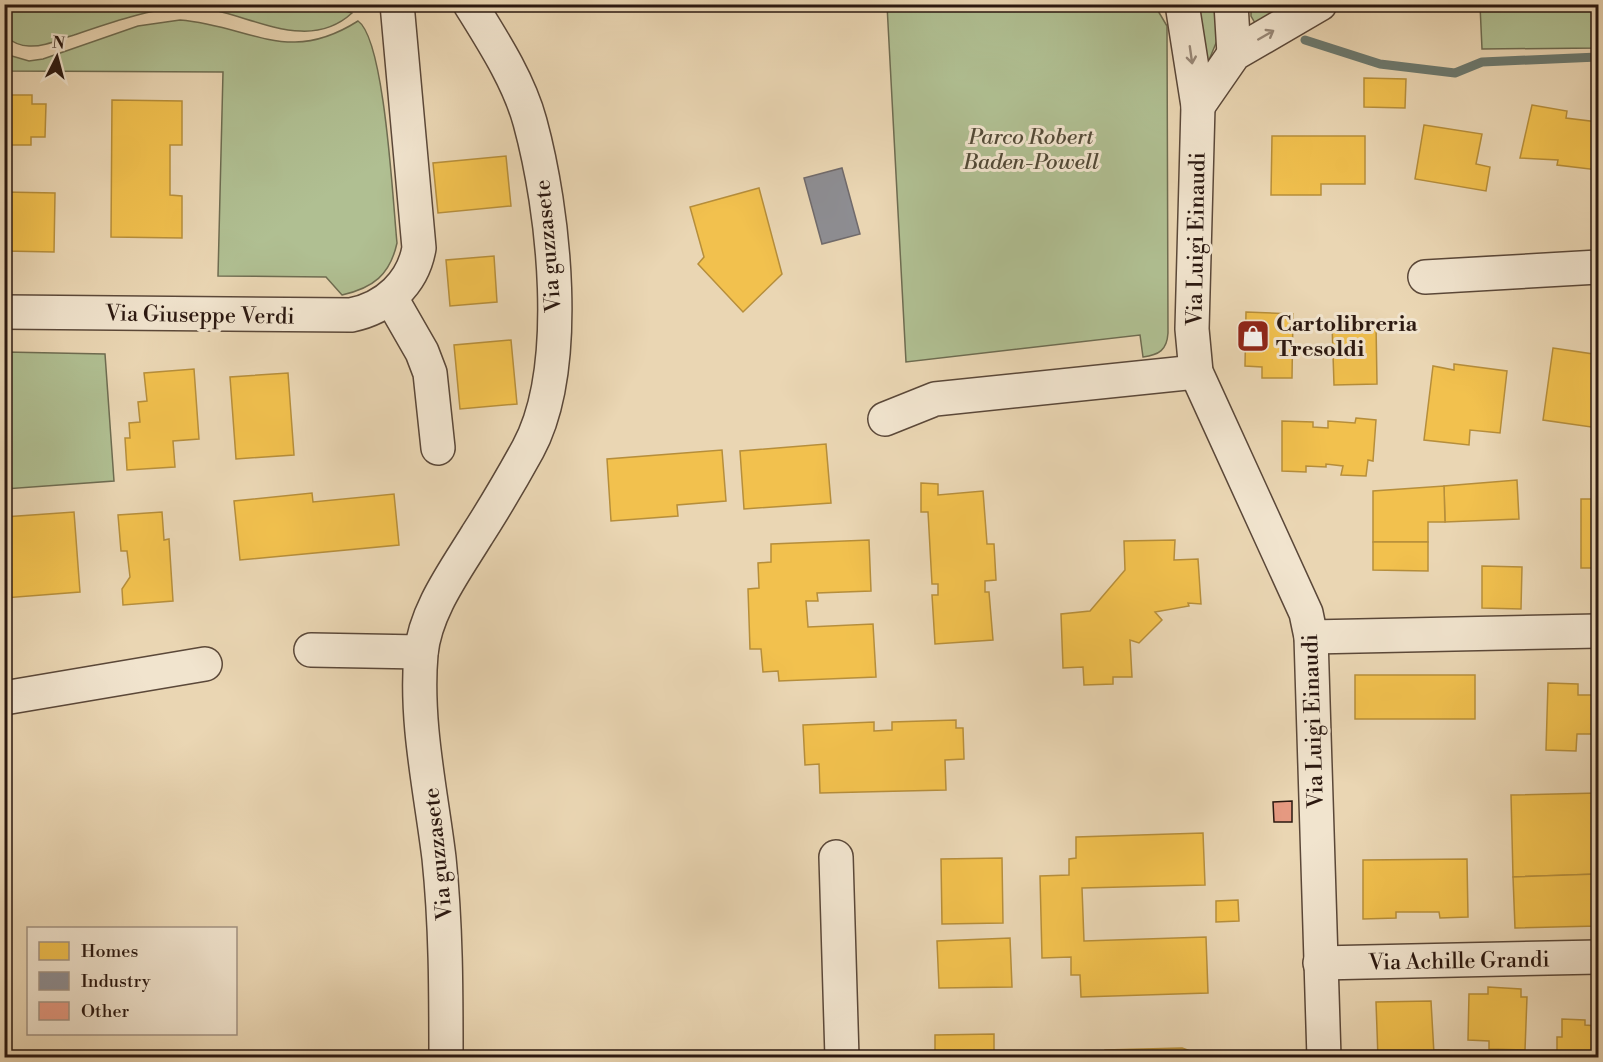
<svg xmlns="http://www.w3.org/2000/svg" width="1603" height="1062" font-family="'Libre Bodoni',serif">
<rect width="100%" height="100%" fill="#ead6b3"/>
<filter id="stains"><feTurbulence type="fractalNoise" baseFrequency=".00333" numOctaves="4"/><feColorMatrix values="0 0 0 0 .2 0 0 0 0 .09 0 0 0 0 .02 0 0 0 .5 -.17"/></filter>
<radialGradient id="worn" r=".72"><stop offset=".6" stop-color="#630" stop-opacity="0"/><stop offset="1" stop-color="#630" stop-opacity=".3"/></radialGradient>
<g fill="#b0bf92" stroke="#6e6c51" stroke-width="1.5">
<path d="M 1154,4 L 1167,26 L 1168,333 C 1167,350 1159,355 1143,357 L 1140,335 L 906,362 L 887,5 Z"/>
<path d="M 324,5 L 352,13 C 303,58 239,5 185,7 C 152,8 106,24 74,35 C 60,39 44,47 29,46 C 20,46 12,42 5,36 L 5,5 Z"/>
<path d="M 1197,5 L 1219,5 L 1221,31 L 1202,77 Z"/>
<path d="M 1251,5 L 1286,5 L 1255,23 L 1251,16 Z"/>
<path d="M 1480,5 L 1598,5 L 1598,48 L 1482,49 Z"/>
<path d="M 180,20 C 252,26 287,66 358,21 C 385,39 393,205 397,243 C 390,275 373,288 342,295 L 326,277 L 218,276 L 223,72 L 5,71 L 5,54 L 29,61 L 43,59 L 138,26 Z"/>
<path d="M 5,352 L 105,354 L 114,481 L 5,489 Z"/>
</g>
<g fill="#f2c14e" stroke="#b68e3b" stroke-width="1.5">
<path d="M 1364,78 L 1406,79 L 1405,108 L 1364,107 Z"/>
<path d="M 4,95 L 32,95 L 32,104 L 46,104 L 45,137 L 31,137 L 31,145 L 4,145 Z"/>
<path d="M 112,100 L 182,101 L 182,145 L 170,145 L 170,195 L 182,196 L 182,238 L 111,237 Z"/>
<path d="M 1532,105 L 1567,111 L 1566,118 L 1598,122 L 1598,170 L 1557,165 L 1558,160 L 1520,158 Z"/>
<path d="M 1424,125 L 1482,134 L 1476,164 L 1490,167 L 1486,191 L 1415,179 Z"/>
<path d="M 1272,136 L 1365,136 L 1365,184 L 1321,184 L 1321,195 L 1271,195 Z"/>
<path d="M 506,156 L 511,206 L 438,213 L 433,163 Z"/>
<path d="M 759,188 L 782,274 L 743,312 L 698,264 L 704,257 L 690,207 Z"/>
<path d="M 4,192 L 55,193 L 54,252 L 4,251 Z"/>
<path d="M 494,256 L 497,302 L 450,306 L 446,260 Z"/>
<path d="M 1246,312 L 1293,314 L 1292,378 L 1262,378 L 1262,367 L 1245,366 Z"/>
<path d="M 1376,323 L 1377,384 L 1334,385 L 1332,324 Z"/>
<path d="M 511,340 L 517,404 L 460,409 L 454,345 Z"/>
<path d="M 1553,348 L 1593,354 L 1592,361 L 1598,362 L 1598,428 L 1543,420 Z"/>
<path d="M 1454,364 L 1507,371 L 1500,433 L 1470,430 L 1469,445 L 1424,440 L 1433,366 L 1454,370 Z"/>
<path d="M 194,369 L 199,439 L 173,441 L 175,467 L 127,470 L 125,438 L 130,438 L 129,423 L 140,422 L 138,402 L 147,401 L 144,373 Z"/>
<path d="M 288,373 L 294,455 L 236,459 L 230,377 Z"/>
<path d="M 1356,418 L 1376,420 L 1373,461 L 1368,460 L 1366,476 L 1341,475 L 1343,466 L 1326,464 L 1326,467 L 1306,466 L 1306,472 L 1282,471 L 1282,421 L 1313,422 L 1313,427 L 1328,428 L 1328,421 L 1355,423 Z"/>
<path d="M 826,444 L 831,503 L 744,509 L 740,451 Z"/>
<path d="M 722,450 L 726,501 L 677,505 L 678,516 L 611,521 L 607,459 Z"/>
<path d="M 1517,480 L 1519,519 L 1445,522 L 1444,486 Z"/>
<path d="M 921,483 L 938,484 L 938,495 L 983,491 L 987,544 L 994,544 L 996,580 L 985,581 L 985,592 L 989,592 L 993,640 L 935,644 L 932,595 L 938,595 L 938,584 L 932,584 L 928,512 L 921,512 Z"/>
<path d="M 1444,486 L 1445,522 L 1428,522 L 1428,542 L 1373,542 L 1373,491 Z"/>
<path d="M 312,493 L 313,502 L 394,494 L 399,545 L 240,560 L 234,501 Z"/>
<rect x="1581" y="499" width="17" height="69"/>
<path d="M 74,512 L 80,592 L 4,598 L 4,517 Z"/>
<path d="M 162,512 L 164,540 L 169,539 L 173,601 L 123,605 L 122,589 L 130,577 L 127,551 L 121,551 L 118,515 Z"/>
<path d="M 869,540 L 871,591 L 817,593 L 818,601 L 806,601 L 808,627 L 873,624 L 876,677 L 779,681 L 778,671 L 763,672 L 761,649 L 750,649 L 748,589 L 759,588 L 758,563 L 771,562 L 771,544 Z"/>
<path d="M 1175,540 L 1174,560 L 1198,559 L 1201,604 L 1188,603 L 1189,606 L 1155,612 L 1162,620 L 1139,643 L 1130,640 L 1132,677 L 1113,677 L 1113,684 L 1084,685 L 1083,667 L 1063,668 L 1061,614 L 1090,611 L 1125,570 L 1124,541 Z"/>
<path d="M 1373,542 L 1428,542 L 1428,571 L 1373,570 Z"/>
<path d="M 1482,566 L 1522,567 L 1521,609 L 1482,608 Z"/>
<rect x="1355" y="675" width="120" height="44"/>
<path d="M 1548,683 L 1578,684 L 1578,695 L 1598,695 L 1598,734 L 1577,734 L 1576,751 L 1546,750 Z"/>
<path d="M 956,720 L 956,728 L 963,728 L 964,759 L 945,760 L 946,790 L 820,793 L 819,764 L 805,765 L 803,725 L 874,722 L 874,731 L 892,730 L 892,722 Z"/>
<path d="M 1598,793 L 1598,874 L 1513,877 L 1511,795 Z"/>
<path d="M 1203,833 L 1205,885 L 1082,888 L 1084,941 L 1206,937 L 1208,993 L 1081,997 L 1080,975 L 1071,975 L 1071,957 L 1042,958 L 1040,876 L 1069,875 L 1069,859 L 1076,858 L 1076,837 Z"/>
<path d="M 1002,858 L 1003,923 L 942,924 L 941,859 Z"/>
<path d="M 1467,859 L 1468,917 L 1440,918 L 1439,912 L 1396,912 L 1396,918 L 1363,919 L 1363,860 Z"/>
<path d="M 1598,874 L 1598,926 L 1515,928 L 1513,877 Z"/>
<path d="M 1238,900 L 1239,921 L 1216,922 L 1216,901 Z"/>
<path d="M 1010,938 L 1012,987 L 939,988 L 937,941 Z"/>
<path d="M 1488,987 L 1521,989 L 1521,997 L 1527,997 L 1525,1050 L 1489,1049 L 1489,1041 L 1468,1040 L 1469,994 L 1488,994 Z"/>
<path d="M 1431,1001 L 1434,1054 L 1413,1058 L 1378,1058 L 1376,1002 Z"/>
<path d="M 1562,1019 L 1585,1020 L 1585,1025 L 1598,1026 L 1598,1058 L 1557,1058 L 1557,1037 L 1562,1037 Z"/>
<path d="M 994,1034 L 994,1058 L 935,1058 L 935,1035 Z"/>
<path d="M 1182,1048 L 1193,1052 L 1191,1058 L 1105,1058 L 1105,1050 Z"/>
<path d="M 1434,1050 L 1449,1050 L 1449,1058 L 1413,1058 L 1434,1054 Z"/>
</g>
<path fill="#8d8d92" stroke="#706a6b" stroke-width="1.5" d="M 842,168 L 860,234 L 822,244 L 804,178 Z"/>
<g fill="none" stroke-linecap="round" stroke-linejoin="round">
<path stroke="#6c796f" stroke-width="9" d="M 1305,40 L 1380,64 L 1455,73 L 1482,62 L 1598,57"/>
</g>
<path fill="#e59981" stroke="#2b1810" stroke-width="1.5" d="M 1292,801 L 1292,822 L 1274,822 L 1273,802 Z"/>
<g fill="none" stroke-linecap="round" stroke-linejoin="round">
<g stroke="#5b4839" stroke-width="36">
<g id="minor">
<path d="M 1182,4 L 1198,106 L 1192,329 L 1196,372 L 1306,613 L 1311,637 L 1324,1058"/>
<path d="M 1231,4 L 1234,54"/>
<path d="M 1198,106 L 1234,54 L 1320,4"/>
<path d="M 1425,277 L 1598,267"/>
<path d="M 391,298 L 422,352 L 430,373 L 438,448"/>
<path d="M 4,312 L 351,315 C 386,308 413,283 419,248 L 397,4"/>
<path d="M 885,419 L 935,399 L 1196,372"/>
<path d="M 1311,637 L 1598,631"/>
<path d="M 311,650 L 421,652"/>
<path d="M 4,698 L 205,664"/>
<path d="M 836,857 L 842,1058"/>
<path d="M 1320,963 L 1598,957"/>
<path d="M 446,1058 C 446,991 446,925 439,858 C 431,792 415,722 421,654 C 425,611 455,571 477,535 C 495,507 512,478 528,449 C 572,368 554,210 530,122 C 519,81 493,41 470,4"/>
</g>
</g>
<use href="#minor" stroke="#f1e4ce" stroke-width="33"/>
</g>
<defs><path id="oneway-shaft" d="M-6 0H5M1.5-3L5.5 0L1.5 3" fill="none" stroke-width="1.6" stroke-linecap="round" stroke-linejoin="round" transform="scale(1.5)"/></defs>
<g stroke="#988878">
<use href="#oneway-shaft" transform="translate(1266 35) rotate(-30)"/>
<use href="#oneway-shaft" transform="translate(1191 55) rotate(82)"/>
</g>
<defs>
<g id="shop-square" transform="scale(1.725)"><rect x="-9" y="-9" width="18" height="18" rx="4" fill="#8f2418" stroke="#f1e4ce"/><path d="M-5-2.5h2.3a2.7 3.5 0 0 1 5.4 0H5L5.5 6h-11ZM-1.5-2.5h3a1.5 2.3 0 0 0-3 0Z" fill="#fff"/></g>
</defs>
<g fill-rule="evenodd">
<use href="#shop-square" x="1253" y="336"/>
</g>
<g text-anchor="middle" stroke-width="6" stroke-linejoin="round" paint-order="stroke">
<g font-size="22" font-style="italic" fill="#534a37" stroke="#f1e4ce">
<text x="1031" y="144">Parco Robert<tspan x="1031" dy="25">Baden-Powell</tspan></text>
</g>
<g font-size="22" fill="#2b1810" stroke="#f1e4ce">
<text transform="translate(1195 239) rotate(-89)" y="8">Via Luigi Einaudi</text>
<text transform="translate(547 246) rotate(-95)" y="8">Via guzzasete</text>
<text transform="translate(200 314) rotate(1)" y="8">Via Giuseppe Verdi</text>
<text transform="translate(1312 721) rotate(-92)" y="8">Via Luigi Einaudi</text>
<text transform="translate(437 854) rotate(-96)" y="8">Via guzzasete</text>
<text transform="translate(1459 960) rotate(-1)" y="8">Via Achille Grandi</text>
</g>
<g font-size="22" font-weight="bold" fill="#2b1810" stroke="#f1e4ce" text-anchor="start">
<text x="1276" y="331">Cartolibreria<tspan x="1276" dy="25">Tresoldi</tspan></text>
</g>
</g>
<rect width="1603" height="1062" fill="none" stroke="#ead6b3" stroke-width="24"/>
<rect x="6" y="6" width="1591" height="1050" fill="none" stroke="#2b1810" stroke-width="3"/>
<rect x="12" y="12" width="1579" height="1038" fill="none" stroke="#2b1810" stroke-width="1.5"/>
<rect x="27" y="927" width="210" height="108" fill="#f1e4ce" stroke="#a29282" stroke-width="1.5"/>
<rect x="39" y="942" width="30" height="18" fill="#f2c14e" stroke="#a29282" stroke-width="1.5"/>
<text x="81" y="957" font-size="18" fill="#2b1810">Homes</text>
<rect x="39" y="972" width="30" height="18" fill="#8d8d92" stroke="#a29282" stroke-width="1.5"/>
<text x="81" y="987" font-size="18" fill="#2b1810">Industry</text>
<rect x="39" y="1002" width="30" height="18" fill="#e59981" stroke="#a29282" stroke-width="1.5"/>
<text x="81" y="1017" font-size="18" fill="#2b1810">Other</text>
<g transform="translate(57 57) rotate(6)" stroke="#f1e4ce" stroke-width="4.5" paint-order="stroke">
<path d="M0-4.5L10 22L0 15L-10 22Z" fill="#2b1810"/>
<text y="-9" font-size="16" font-weight="bold" text-anchor="middle" fill="#2b1810">N</text>
</g>
<rect width="100%" height="100%" filter="url(#stains)"/>
<rect width="100%" height="100%" fill="url(#worn)"/>
</svg>
